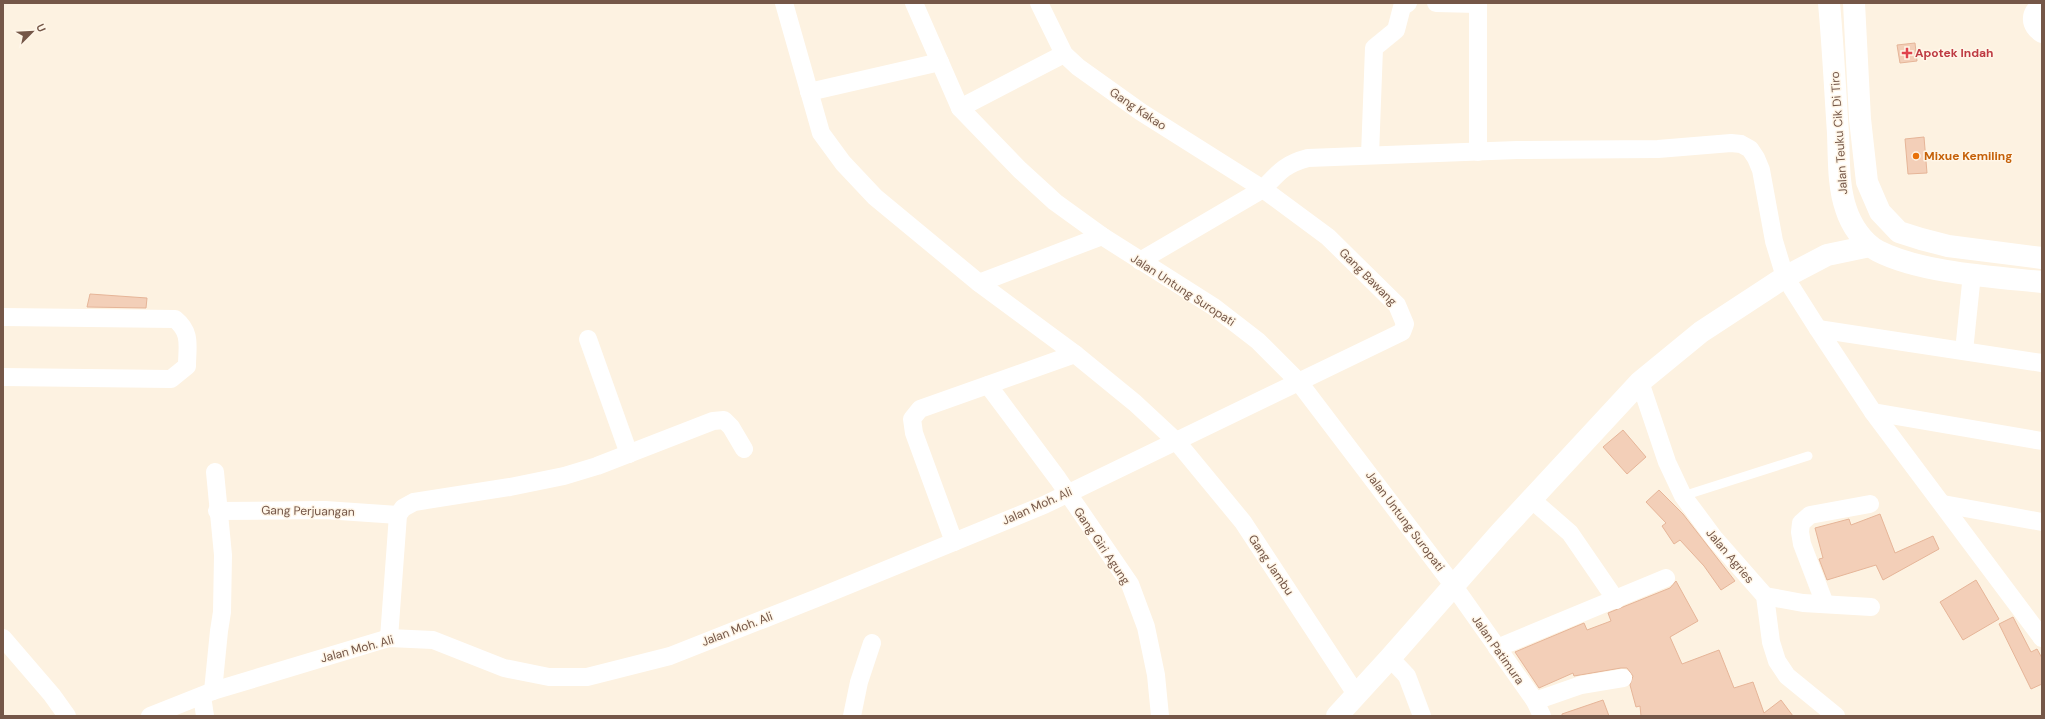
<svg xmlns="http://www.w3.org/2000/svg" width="2045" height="719" font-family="'DM Sans',sans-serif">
<rect width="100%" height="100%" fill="#fdf2e1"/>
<g fill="#f3cfb8" stroke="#e6b598">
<path d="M 1915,43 L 1917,61 L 1900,63 L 1897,45 Z"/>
<path d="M 1924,137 L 1927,173 L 1908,174 L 1905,139 Z"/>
<path d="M 90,294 L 147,298 L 146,308 L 87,307 Z"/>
<path d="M 1623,430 L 1646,457 L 1627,474 L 1603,447 Z"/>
<path d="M 1659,490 L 1683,514 L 1735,581 L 1721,590 L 1704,566 L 1680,540 L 1674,544 L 1662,526 L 1666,523 L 1646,502 Z"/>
<path d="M 1880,514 L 1895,553 L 1933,536 L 1939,549 L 1883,580 L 1876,565 L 1827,580 L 1819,559 L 1823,558 L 1815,528 L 1849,519 L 1851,525 Z"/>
<path d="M 1976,580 L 1999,619 L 1963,640 L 1940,602 Z"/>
<path d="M 1676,581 L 1698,621 L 1670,637 L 1682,664 L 1719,650 L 1734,688 L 1753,682 L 1764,713 L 1781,700 L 1793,716 L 1641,716 L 1640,706 L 1636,707 L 1630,685 L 1633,676 L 1627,668 L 1621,668 L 1574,676 L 1573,673 L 1539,688 L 1515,652 L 1584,623 L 1587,630 L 1611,621 L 1608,613 L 1670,588 Z"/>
<path d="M 2013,617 L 2031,652 L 2037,649 L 2042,658 L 2042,684 L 2031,689 L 1999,624 Z"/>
<path d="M 1603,700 L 1609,716 L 1562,716 L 1562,714 Z"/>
</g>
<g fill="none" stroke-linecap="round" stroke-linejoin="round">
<path stroke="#fff" stroke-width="9" d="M 1683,496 L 1808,456"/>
<g stroke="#fff" stroke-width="18">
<path d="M 784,3 L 821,133 L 843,163 L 875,197 L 979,283 L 1075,354 L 1135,403 L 1177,442 L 1243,522 L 1356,694"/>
<path d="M 914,3 L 960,108 L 1020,170 L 1055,202 L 1102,236 L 1214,307 L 1258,341 L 1298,381 L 1453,585 L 1535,701 L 1542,716"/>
<path d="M 1436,3 L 1478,4"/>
<path d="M 2042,5 C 2028,11 2029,27 2042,34"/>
<path d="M 809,92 L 940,62"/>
<path d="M 960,108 L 1064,54"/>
<path d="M 1478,152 L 1478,3"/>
<path d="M 1370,155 L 1374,48 L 1396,30 L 1402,7 L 1408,3"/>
<path d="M 1140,261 L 1263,189 C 1279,172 1285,164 1308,158 L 1517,150 L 1658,149 L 1731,143 L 1741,144 L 1750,149 L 1756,158 L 1761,170 L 1774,241 L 1785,277 L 1818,329 L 1873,412 L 2042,638"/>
<path d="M 979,283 L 1102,236"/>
<path d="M 3,317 L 175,319 C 192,333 187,346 187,366 L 171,379 L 3,377"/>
<path d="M 1818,329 L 2042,363"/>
<path d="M 588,339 L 629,454"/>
<path d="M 1964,351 L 1972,274"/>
<path d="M 1640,382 L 1667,462 L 1683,496 L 1715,539 L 1765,596 L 1771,642 L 1777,661 L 1787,676 L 1836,716"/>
<path d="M 988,385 L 1058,479 L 1130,584 L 1146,627 L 1156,675 L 1160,716"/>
<path d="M 1873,412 L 2042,441"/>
<path d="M 1531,499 L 1570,533 L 1616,600"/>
<path d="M 1943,504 L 2042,522"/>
<path d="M 217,511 L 325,510 L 398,515"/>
<path d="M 954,542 L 914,433 L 912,419 L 920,409 L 1075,354"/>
<path d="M 1765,596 L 1803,603 L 1871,607"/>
<path d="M 1825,604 L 1802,544 L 1800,532 L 1801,523 L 1810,515 L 1870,504"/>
<path d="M 3,638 L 52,695 L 67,716"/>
<path d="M 389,638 L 398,515 L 403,508 L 414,502 L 510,487 L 564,476 L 597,466 L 713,421 L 724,420 L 731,427 L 744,449"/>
<path d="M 1497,648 L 1666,578"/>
<path d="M 1390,658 L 1407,676 L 1422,716"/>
<path d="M 213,691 L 219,631 L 222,612 L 223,555 L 215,472"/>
<path d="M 202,696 L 205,716"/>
<path d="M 1535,701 L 1581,685 L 1623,678"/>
<path d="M 150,716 L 213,691 L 389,638 L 433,640 L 504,668 L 549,677 L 587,677 L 670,656 L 817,598 L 1044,505 L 1402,332 L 1405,324 L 1397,305 L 1328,237 L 1263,189 L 1141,112 L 1078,67 L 1064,54 L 1039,3"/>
<path d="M 852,716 L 859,682 L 872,643"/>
</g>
<g stroke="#fff" stroke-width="22">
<path d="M 1829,3 C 1833,46 1835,90 1838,133 C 1839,158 1838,186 1846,209 C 1851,225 1863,243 1878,251 C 1921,273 1994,277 2042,282"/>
<path d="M 1854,3 L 1860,119 L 1867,182 L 1880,212 L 1899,232 L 1921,239 L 1948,246 L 2042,258"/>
<path d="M 1337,716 L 1390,658 L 1500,533 L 1640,382 L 1701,332 L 1785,277 L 1827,255 L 1870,246"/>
</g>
</g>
<path fill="#e0444e" stroke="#fff6e8" stroke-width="1.5" d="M1905 47h4v4h4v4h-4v4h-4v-4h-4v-4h4z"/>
<circle fill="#e8710a" stroke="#fff6e8" stroke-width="1.5" cx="1916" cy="156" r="4"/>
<g text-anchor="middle" stroke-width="3" stroke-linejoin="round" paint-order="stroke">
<g font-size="12" font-weight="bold" fill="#be3a42" stroke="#fff6e8" text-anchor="start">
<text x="1915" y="57">Apotek Indah</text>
</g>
<g font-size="12" fill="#755748" stroke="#fff6e8">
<text transform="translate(1138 109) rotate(34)" y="4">Gang Kakao</text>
<text transform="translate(1839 133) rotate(-94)" y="4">Jalan Teuku Cik Di Tiro</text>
<text transform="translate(1368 277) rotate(45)" y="4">Gang Bawang</text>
<text transform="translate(1183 290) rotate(33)" y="4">Jalan Untung Suropati</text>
<text transform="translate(1037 506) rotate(-24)" y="4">Jalan Moh. Ali</text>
<text transform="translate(308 511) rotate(1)" y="4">Gang Perjuangan</text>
<text transform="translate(1405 521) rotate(53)" y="4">Jalan Untung Suropati</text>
<text transform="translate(1102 546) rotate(56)" y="4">Gang Giri Agung</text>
<text transform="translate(1730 556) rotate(50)" y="4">Jalan Agries</text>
<text transform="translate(1271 565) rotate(56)" y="4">Gang Jambu</text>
<text transform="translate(737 629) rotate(-21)" y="4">Jalan Moh. Ali</text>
<text transform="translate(357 649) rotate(-15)" y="4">Jalan Moh. Ali</text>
<text transform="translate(1498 650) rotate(55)" y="4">Jalan Patimura</text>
</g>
<g font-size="12" font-weight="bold" fill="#c56008" stroke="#fff6e8" text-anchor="start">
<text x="1924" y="160">Mixue Kemiling</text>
</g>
</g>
<rect width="2045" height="719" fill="none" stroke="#755748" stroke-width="8"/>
<g transform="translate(32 32) rotate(66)" stroke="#fff6e8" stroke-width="3" paint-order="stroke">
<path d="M0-3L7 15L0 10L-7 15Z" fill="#755748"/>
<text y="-6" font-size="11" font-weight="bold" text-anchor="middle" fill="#755748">U</text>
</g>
</svg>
